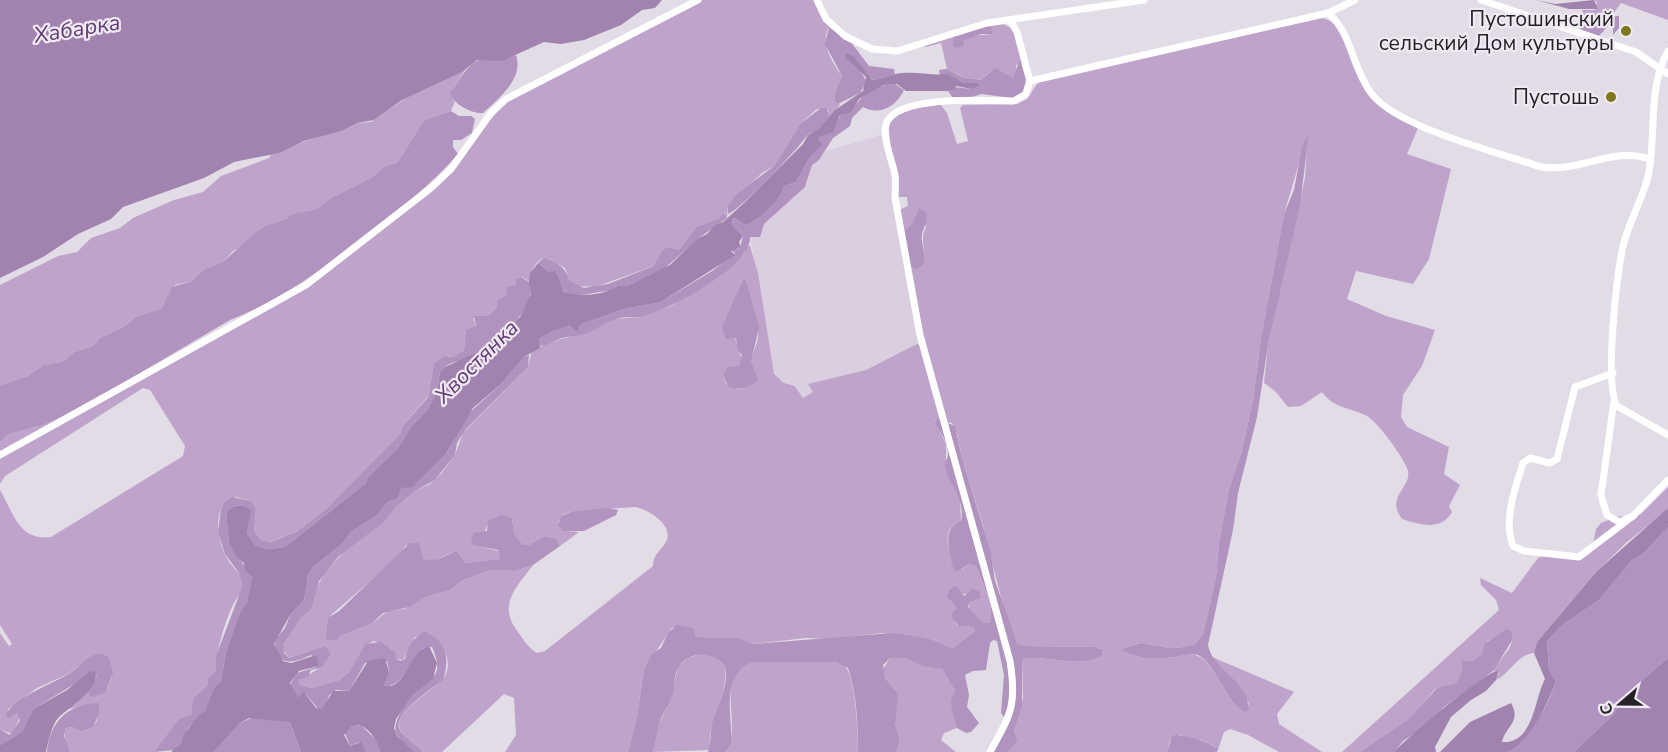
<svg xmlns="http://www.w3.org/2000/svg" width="1668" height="752" font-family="'Nunito Sans',sans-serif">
<rect width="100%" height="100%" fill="#e2dce6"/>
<path fill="#dacfe0" d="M 885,134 L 921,345 L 866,370 L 809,384 L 813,392 L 803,398 L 796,386 L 784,383 L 774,374 L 750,237 L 760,236 L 764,224 L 801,191 L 808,182 L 811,166 L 826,151 Z"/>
<g fill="#bea4cb" fill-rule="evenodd">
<path d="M 701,0 L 815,0 L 829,27 C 820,42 832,63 842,76 L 836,88 L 834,100 L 840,105 L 830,116 L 828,110 L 817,109 L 800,124 L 774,166 L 762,173 L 728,205 L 727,218 L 723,213 L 719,218 L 696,227 L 679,250 L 668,247 L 654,266 L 595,287 L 577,286 L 570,281 L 565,268 L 545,257 C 536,260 530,272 529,281 L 522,277 L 516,279 L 516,285 L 509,287 L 506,295 L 497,300 L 496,309 L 487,316 L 473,318 L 476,326 L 466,329 L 464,350 L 453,357 L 447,356 L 434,363 L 428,396 L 403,426 L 400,434 L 325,510 L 296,532 L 270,542 L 261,540 L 254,531 L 256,509 L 252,501 L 236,497 L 225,501 C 213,520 218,545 230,563 C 235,570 245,577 243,587 C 242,592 237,598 234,603 C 225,620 216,652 216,670 L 208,678 L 208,685 L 193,698 L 191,715 L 179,718 L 154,752 L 70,752 C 66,744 63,737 66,728 L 72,727 L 82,732 C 98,727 100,718 97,703 L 69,709 L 88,691 L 89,695 L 107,690 L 112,677 L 108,656 L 101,653 L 85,661 L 68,674 L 37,688 L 8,709 L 10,718 L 17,713 L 20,717 L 12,734 L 0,729 L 0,633 L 9,646 L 12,644 L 0,625 L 0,490 C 14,514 19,541 51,537 L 183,456 L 185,446 L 150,390 L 143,388 L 5,476 L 0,484 L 0,458 L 307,286 L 432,190 L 507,100 Z"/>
<path d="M 1594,0 L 1668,0 L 1668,20 L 1621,3 L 1612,15 L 1603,17 L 1583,13 L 1582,10 L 1595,10 L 1597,2 Z"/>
<path d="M 1322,18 C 1346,23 1346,51 1355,70 C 1360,81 1370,95 1379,104 C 1389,116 1405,121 1418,128 L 1407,154 L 1451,169 L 1429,259 L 1413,284 L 1356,271 L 1347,299 L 1386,316 L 1435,330 L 1422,366 L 1403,395 L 1401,417 L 1407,427 L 1449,447 L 1444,474 L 1460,485 L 1449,506 L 1452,512 C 1442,531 1420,525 1402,519 C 1384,495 1415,487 1407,468 C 1402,456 1377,420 1365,415 C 1347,407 1334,408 1322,392 L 1301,406 L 1288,407 L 1275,391 L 1264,383 L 1268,345 L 1305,178 L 1308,133 L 1284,214 L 1261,338 L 1253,401 L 1241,454 L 1229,489 L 1219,543 L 1216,577 L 1203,634 L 1195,644 L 1184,647 L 1171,648 L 1139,643 L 1122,649 C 1135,660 1163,660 1180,656 C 1186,655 1191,653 1198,656 C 1214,662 1227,703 1244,712 L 1249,704 C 1240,682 1223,676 1212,657 L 1294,692 L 1277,714 L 1279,724 L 1322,752 L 1279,752 L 1248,735 L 1230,729 L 1224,732 L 1218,750 C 1207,738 1194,741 1180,735 L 1170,740 L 1167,752 L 1008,752 L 1016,739 L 1014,728 L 1023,699 L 1022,660 C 1038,652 1083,671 1102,655 L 1100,649 L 1095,647 L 1021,646 L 1017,643 L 1007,621 L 982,522 L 962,458 L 957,433 L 952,423 L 946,422 L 921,334 L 910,265 L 915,270 L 923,264 C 927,250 919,240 926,227 L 918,210 L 911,225 L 902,232 L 899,210 L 908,206 L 907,197 L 897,197 C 897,181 886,132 890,123 C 894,111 908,110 918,108 C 925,107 933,105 941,105 L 947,113 L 957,144 L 968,141 L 960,108 L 963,105 L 1017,104 L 1027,99 L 1039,81 Z"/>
<path d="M 1001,23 L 1013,29 L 1023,64 L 1016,65 L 1017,72 L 1013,78 L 991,71 L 981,80 L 963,77 L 947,69 L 941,43 L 926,47 L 924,46 L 953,34 L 953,46 L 970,36 L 993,34 L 992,28 L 985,26 Z"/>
<path d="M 465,70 L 453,89 L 453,100 L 455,101 L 451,111 L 424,120 L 398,162 L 385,166 L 371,178 L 331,198 L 316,211 L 291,214 L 286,219 L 267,225 L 245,245 L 233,251 L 224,261 L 203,270 L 192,281 L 175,285 L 162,308 L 136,317 L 123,327 L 100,338 L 93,346 L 74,352 L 64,361 L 44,365 L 28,376 L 0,385 L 0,285 L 58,256 L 77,252 L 91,238 L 120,228 L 133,218 L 174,200 L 203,192 L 221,176 L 269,158 L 272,153 L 357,123 L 371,122 L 406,98 Z"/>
<path d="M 747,246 L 750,246 L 758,273 L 774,374 L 784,383 L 795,386 L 803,398 L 813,392 L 808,384 L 866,370 L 917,344 L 921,345 L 942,420 L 935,421 L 946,444 L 946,470 L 960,500 L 961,521 C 937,530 950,555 962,569 L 969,564 L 976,566 L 991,604 L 990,623 L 983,623 L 969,609 L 970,602 L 980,599 L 969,593 L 961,595 L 955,585 L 949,590 L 956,610 L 952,619 L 957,625 L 973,627 L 975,631 L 953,648 L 928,638 L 882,633 L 828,639 L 806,638 L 753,644 L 739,638 L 696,637 L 692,628 L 672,628 L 644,669 L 637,716 L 628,752 L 505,752 L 516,735 L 514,698 L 504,694 L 442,752 L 423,752 C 417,745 403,737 400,729 C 393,712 432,691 441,681 C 456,666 444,643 429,633 L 415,637 L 403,660 L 396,659 L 391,649 L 374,641 L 364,646 L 349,672 L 339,680 L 312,688 L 298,685 L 298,680 C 309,676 322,667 330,656 L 325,646 L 289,658 L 283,650 L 283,645 L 302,617 L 311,610 L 315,591 L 324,574 L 349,546 L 383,522 L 396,507 L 415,491 L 430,484 L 441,474 L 455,455 L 463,433 L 528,367 L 532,350 L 561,339 L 584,334 L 615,319 L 642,317 L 671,306 L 718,278 L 744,254 ZM 742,279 L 747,283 C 751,300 758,318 758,335 C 758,350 743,362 757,376 L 754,384 L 738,389 L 726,384 L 724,377 L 739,366 L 742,359 L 728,317 ZM 635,507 C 648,509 675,526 666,542 C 660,552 653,554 653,566 L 545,651 L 537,653 C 528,648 524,640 518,632 C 497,605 516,588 533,565 L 516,571 L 490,570 L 463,580 L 450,590 L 428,596 L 404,609 L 388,611 L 371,624 L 340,636 L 331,615 L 398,557 L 406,545 L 428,561 L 436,560 L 457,550 L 465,563 L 501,559 L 498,551 L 479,546 L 487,526 L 512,518 L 514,533 L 523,545 L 529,545 L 545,536 L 557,539 L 560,546 L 579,532 L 566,531 L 558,523 L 562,515 L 574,511 Z"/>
<path d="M 74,412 L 0,453 L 0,442 L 9,434 L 43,425 Z"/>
<path d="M 1668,487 L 1668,508 L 1665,512 L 1627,542 L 1597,571 L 1537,642 L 1534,653 C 1516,655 1511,673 1496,680 L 1499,673 L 1499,670 L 1493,671 L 1494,668 L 1509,649 L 1513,639 L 1509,630 L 1487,641 L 1482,654 L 1473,661 L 1462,660 L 1462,671 L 1456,683 L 1435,689 L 1409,720 L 1360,752 L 1342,752 L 1499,610 L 1496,600 L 1481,585 L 1480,578 L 1512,593 L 1538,558 L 1545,555 L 1579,555 L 1593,544 L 1596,529 L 1601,523 L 1616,517 L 1641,514 Z"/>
<path d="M 698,655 C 744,652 720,698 713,722 C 710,731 709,740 710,750 L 653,752 L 659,724 L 669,703 L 678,667 L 688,658 Z"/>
<path d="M 890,658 L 906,658 L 942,669 L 955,691 L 952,712 L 957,728 L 944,733 L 941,740 L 956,752 L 896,752 L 900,741 L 895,723 L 895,690 L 885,678 L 883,669 Z"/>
<path d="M 753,662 L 836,662 L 844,665 C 856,676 858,734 858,752 L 725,752 C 745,725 711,677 753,662 Z"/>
</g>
<g fill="#b093be">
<path d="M 1583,13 L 1603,17 L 1619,16 L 1619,28 L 1613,35 L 1613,26 L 1609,25 L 1599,36 L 1580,29 L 1578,23 Z"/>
<path d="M 983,26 L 992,27 L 993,34 L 981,34 L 964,40 L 963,46 L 957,48 L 953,46 L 953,34 Z"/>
<path d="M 829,27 L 850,41 L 869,66 L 894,69 L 895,74 L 880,81 L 869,78 L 854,56 L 844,52 C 846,66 864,68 866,83 L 860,93 L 838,104 L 834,100 L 836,88 L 842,76 L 825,44 Z"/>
<path d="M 516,55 C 524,79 499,98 483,113 C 472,114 453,104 450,93 C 459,82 468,61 483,59 C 498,57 498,62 516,55 Z"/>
<path d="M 1020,60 L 1026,79 L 1023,92 L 1013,98 L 981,94 L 973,97 L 953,98 L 948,91 L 954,87 L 972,89 L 980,86 L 977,84 L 964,83 L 949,74 L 940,76 L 939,70 L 947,69 L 962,77 L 981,80 L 995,68 L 1013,78 Z"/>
<path d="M 895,84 L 904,90 C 896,107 879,116 863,107 L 852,118 L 850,126 L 833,138 L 819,160 L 812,165 L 805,187 L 764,224 L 760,237 L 750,237 C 752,266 672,308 645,316 C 635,319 624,315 614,320 C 604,324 595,330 585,334 C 577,337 569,336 562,338 C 553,341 546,348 538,345 L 539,339 L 555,329 L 571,326 L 580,332 L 579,327 L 582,324 L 624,309 L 661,302 L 712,271 L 735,253 L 731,250 L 740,248 L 743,236 L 733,226 L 732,219 L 735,218 L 745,225 C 757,223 782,197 784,186 L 796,182 L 810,157 L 823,145 L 818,138 L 832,132 L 841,114 L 851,113 C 860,95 875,84 895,84 Z"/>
<path d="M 821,108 L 826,108 L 830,116 C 826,120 823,127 818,130 C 814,133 809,132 806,137 C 796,151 740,210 728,214 L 728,205 L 737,194 L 774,166 L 800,124 Z"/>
<path d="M 451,111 L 459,116 L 471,116 L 475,119 L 472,133 L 461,140 L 453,140 L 453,147 L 458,154 C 434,182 402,207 373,230 C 328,265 284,299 230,320 L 74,412 L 43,425 L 9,434 L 0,442 L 0,385 L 28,376 L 44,365 L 64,361 L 74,352 L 93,346 L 100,338 L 123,327 L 136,317 L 162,308 L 172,287 L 192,281 L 203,270 L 224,261 L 255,233 L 267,225 L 286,219 L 291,214 L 316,210 L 331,198 L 371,178 L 385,166 L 398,162 L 424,120 Z"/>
<path d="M 1309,132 L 1300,205 L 1268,345 L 1257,417 L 1238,493 L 1233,530 L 1208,645 C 1213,672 1252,682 1248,711 L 1244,712 C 1227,703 1214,662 1198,655 C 1191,653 1186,655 1180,656 C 1161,660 1136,660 1121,649 L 1140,643 L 1170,648 L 1184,647 L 1195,644 L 1203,634 L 1216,577 L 1219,543 L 1229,489 L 1241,454 L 1253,401 L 1261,338 L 1284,214 L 1294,190 L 1302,147 Z"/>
<path d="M 919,208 L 926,212 C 929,224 920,230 922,241 C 923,250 926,255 923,265 L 915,270 L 910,265 L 902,232 L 911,225 Z"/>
<path d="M 723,213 L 727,218 L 699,238 L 665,268 L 627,286 L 616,286 L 612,291 C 591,290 558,309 557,272 L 549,272 L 538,263 L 544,257 C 557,263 565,266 570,281 L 584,288 L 608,284 L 654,266 L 662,251 L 668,247 L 679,250 L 696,227 L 719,218 Z"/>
<path d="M 521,277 L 531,283 C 535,315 491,345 467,358 C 459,362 452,361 445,367 L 440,372 L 437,392 L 428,409 L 411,427 L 398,448 L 368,477 L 366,483 L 285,547 L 268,549 L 255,545 L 247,533 L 250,510 C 241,503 232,504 226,513 L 229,542 L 252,577 L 247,604 L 226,652 L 221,681 L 205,711 L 188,728 L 181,743 L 174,750 L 154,752 L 179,718 L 191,715 L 193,698 L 208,685 L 208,678 L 216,670 L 216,656 L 243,585 L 239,573 L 225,554 L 218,533 L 221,509 L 224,502 L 232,497 L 252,501 L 256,509 L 254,531 L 261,540 L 271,542 L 296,532 L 325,510 L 400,434 L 403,426 L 428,397 L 434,363 L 445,356 L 453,357 L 464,350 L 466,329 L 476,326 L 474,316 L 487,316 L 496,309 L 497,300 L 506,295 L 507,287 L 516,285 L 516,279 Z"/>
<path d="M 743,278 L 747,283 L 759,327 L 751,362 L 758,379 L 754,384 C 739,390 725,393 724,373 L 728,367 L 739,366 L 742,355 L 738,350 L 736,338 L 726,339 L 722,328 Z"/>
<path d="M 529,355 L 528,367 L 466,429 L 457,443 L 455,455 L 435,480 L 415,491 L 396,507 L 384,522 L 339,556 L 319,581 L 311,610 L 302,617 L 283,645 L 284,653 L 289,658 L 325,646 L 331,654 L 322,667 L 311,670 L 308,677 L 298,680 L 299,685 L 312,688 L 339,680 L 349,672 L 365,644 L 381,642 L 395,652 L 396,659 L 401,661 L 405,659 C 408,646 413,638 425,631 C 447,642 450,658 443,680 C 432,689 395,711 399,728 C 402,736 417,745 423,752 L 415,752 C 408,745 400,742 396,733 C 392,724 407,698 414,692 C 432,677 445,677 432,647 L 423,648 C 412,659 401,689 384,686 L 389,671 L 387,661 L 365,663 L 349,691 L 336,690 L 329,695 L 325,708 L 319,710 L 305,693 L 298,697 L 290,685 L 297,673 L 316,667 L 317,662 L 311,655 C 292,664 275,667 275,640 L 285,628 L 290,615 L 304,600 L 308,575 L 313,567 L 343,543 L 351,532 L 376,516 L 388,502 L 397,499 L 402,488 L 415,485 L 447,453 L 468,414 L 501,384 L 524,357 Z"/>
<path d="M 937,419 L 955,426 L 962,458 L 991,553 L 995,581 L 1017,643 L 1023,646 L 1095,647 L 1102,650 L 1102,655 C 1083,671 1038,652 1022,660 L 1022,706 L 1014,730 L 1017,741 L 1008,752 L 992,752 L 1008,723 L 1001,713 L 1004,675 L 997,641 L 993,640 L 990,643 L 986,670 L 973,671 L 965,675 L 969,695 L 967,707 L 979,723 L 971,732 L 966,733 L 957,728 L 952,712 L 951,700 L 955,691 L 942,669 L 922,666 L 906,658 L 890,658 L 883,665 L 885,678 L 898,694 L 895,723 L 900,741 L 896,752 L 858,752 C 858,725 857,694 848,668 L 836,662 L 753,662 C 719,674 733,717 731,744 L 725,752 L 708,752 C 711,745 710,734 712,725 C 716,703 746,659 704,655 C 694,654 686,658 680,665 C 673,674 675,686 672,696 C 669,706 661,715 659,725 C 657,734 655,743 653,752 L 628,752 L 637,716 L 644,669 L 652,654 L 661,648 L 668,633 L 677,625 L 693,628 L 696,637 L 739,638 L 753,644 L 892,633 L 928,638 L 953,648 L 975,631 L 973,627 L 959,626 L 952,619 L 952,613 L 956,609 L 952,601 L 947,598 L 949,590 L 955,585 L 964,596 L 973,589 L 980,592 L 980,599 L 970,602 L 968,607 L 983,623 L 990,623 L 991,604 L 976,566 L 969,564 L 958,571 L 954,569 L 952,565 C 950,547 941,529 961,521 C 966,499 949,486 945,467 C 944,462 948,459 948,454 C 948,442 941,433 935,423 Z"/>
<path d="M 608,508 L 618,510 L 616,515 L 584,531 L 563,531 L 558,525 L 561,516 L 574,511 Z"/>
<path d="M 501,515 L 512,518 L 514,533 L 523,545 L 529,545 L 545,536 L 557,539 L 560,546 L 533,565 L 516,571 L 490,570 L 463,580 L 450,590 L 428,596 L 409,607 L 383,613 L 371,624 L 340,636 L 337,640 L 326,640 L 328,618 L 339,611 L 410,543 L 419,543 L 423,558 C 435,564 447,555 457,550 L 465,563 L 500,559 L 498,550 L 473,545 L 471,541 L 474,533 L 487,531 L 488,521 Z"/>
<path d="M 1668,527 L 1668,658 L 1625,695 L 1613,715 L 1574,752 L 1506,752 C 1531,732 1546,712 1556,681 L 1549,670 L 1547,641 L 1561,626 L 1599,600 L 1631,561 L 1643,554 Z"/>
<path d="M 1507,629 L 1511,631 L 1513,639 L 1493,671 L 1444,707 L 1427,725 L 1403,741 L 1394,752 L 1360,752 L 1408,720 L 1437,688 L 1456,683 L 1462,671 L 1462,660 L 1473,661 L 1482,654 L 1485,643 Z"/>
<path d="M 101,653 L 108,656 L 113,673 L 106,692 L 93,697 L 89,695 L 88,691 L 97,676 L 78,682 L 33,709 L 22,732 L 0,745 L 0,729 L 10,735 L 20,720 L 17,713 L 10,718 L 6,716 C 9,699 55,683 70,673 C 80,666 88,655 101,653 Z"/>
<path d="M 99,703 L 99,714 L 93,727 L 82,732 L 72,727 L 66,728 L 64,736 L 70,752 L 47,752 C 50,721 68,704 99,703 Z"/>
<path d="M 256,716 L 290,722 L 301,752 L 214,752 L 240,723 Z"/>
<path d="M 361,725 L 379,743 L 380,752 L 366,752 L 359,742 L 350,746 L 345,733 L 351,727 Z"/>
<path d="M 1176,735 C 1191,737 1205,740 1218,749 L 1217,752 L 1167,752 L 1172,736 Z"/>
</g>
<g fill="#a083ae">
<path d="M 0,0 L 662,0 L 655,8 L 642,10 L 621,25 L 584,40 L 561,44 L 544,42 L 502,61 L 477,60 L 462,72 L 402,100 L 374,120 L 357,123 L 341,131 L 304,141 L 279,153 L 234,162 L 204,178 L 123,207 L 111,219 L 78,234 L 43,257 L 0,278 Z"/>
<path d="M 1536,0 L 1555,4 L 1594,0 L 1598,9 L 1569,9 Z"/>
<path d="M 844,52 L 854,56 L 871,79 C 883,82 891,73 903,73 C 919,72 933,76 949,74 L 964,83 L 977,83 L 980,86 L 972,89 L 956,86 L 954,89 L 948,91 L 906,91 L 897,84 L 883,85 L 859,99 L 851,113 L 840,115 L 833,132 L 818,138 L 823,145 L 810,157 L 796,182 L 784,186 C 782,198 757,223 745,225 L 735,218 L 732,219 L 733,226 L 743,236 L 739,242 L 741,247 L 731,251 L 735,255 L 661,302 L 624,309 L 582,324 L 579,327 L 580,333 L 570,326 L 554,330 L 539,339 L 540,348 L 524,357 L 501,384 L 473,408 L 446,454 L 413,487 L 402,488 L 397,499 L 388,502 L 376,516 L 351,532 L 343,543 L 313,567 L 308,575 L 304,600 L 290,615 L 274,644 L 283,661 L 291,663 L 313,656 L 317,657 L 318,666 L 299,671 L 290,683 L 298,697 L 304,692 L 316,708 L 322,709 L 333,691 L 349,691 L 368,661 L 385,658 L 389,672 L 384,686 L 391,686 C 409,679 410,651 429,646 L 437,663 L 433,679 L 412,695 L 396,719 L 394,728 L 397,736 L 415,752 L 380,752 C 379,742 369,728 359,725 L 351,727 L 344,735 L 350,746 L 361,742 L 366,752 L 301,752 L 290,722 L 249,718 L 240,723 L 214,752 L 171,752 L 181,743 L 184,734 L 199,715 L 205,711 L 214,689 L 221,681 L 226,652 L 241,612 L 247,603 L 252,577 L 245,570 L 244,563 L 236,556 L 229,542 L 226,513 C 232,504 242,503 251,510 L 247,533 L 255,545 L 268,549 L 285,547 L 366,483 L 368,477 L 398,448 L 411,427 L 428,409 L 437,392 L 440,372 L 445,367 L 486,348 L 520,317 L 531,294 L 529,281 L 530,273 L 538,263 L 549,272 L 556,271 L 563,291 C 576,298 607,295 617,286 L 627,286 L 670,265 L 697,239 L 707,234 L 715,225 L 723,222 L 744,203 L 803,144 L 808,135 L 819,129 L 835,110 L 863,91 L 866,77 L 846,59 Z"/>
<path d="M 1668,508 L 1668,527 L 1643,554 L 1631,561 L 1599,600 L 1561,626 L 1547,641 L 1549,670 L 1556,681 C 1548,703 1529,744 1506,752 C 1494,752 1454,752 1440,752 L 1470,722 L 1511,703 C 1522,722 1505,727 1502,742 C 1534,744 1534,699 1545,679 L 1534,653 L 1537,642 L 1597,571 Z"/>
<path d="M 1668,658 L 1668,752 L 1574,752 L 1613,715 L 1625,695 Z"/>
<path d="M 1499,670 L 1496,680 L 1486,691 L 1471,700 L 1451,717 L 1435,747 L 1436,752 L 1394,752 C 1407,738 1484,672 1499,670 Z"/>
<path d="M 95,671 C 101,688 70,707 59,717 C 52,724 48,742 46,752 L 0,752 L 0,745 L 22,732 L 33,709 L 67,690 L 89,672 Z"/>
</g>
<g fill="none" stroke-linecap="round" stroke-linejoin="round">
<g stroke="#fff" stroke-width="7">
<path d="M 817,0 L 826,19 L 845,36 L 872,49 L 897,51 L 987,23 L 1144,0"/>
<path d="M 1481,0 L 1636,52 L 1668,74"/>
<path d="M 1328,13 C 1352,33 1352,68 1371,93 C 1397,128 1498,152 1541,167 C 1582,173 1611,146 1650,159"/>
<path d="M 1010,20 L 1017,32 L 1030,81"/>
<path d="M 1668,51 C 1648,86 1656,132 1649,172 C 1644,197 1629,221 1623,246 C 1617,275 1604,383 1617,406 L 1668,435"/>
<path d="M 1613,373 L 1575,387 L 1557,459 L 1550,463 L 1530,458 L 1523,463 C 1515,488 1503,520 1513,546 L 1524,551 L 1579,557 L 1633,516"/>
<path d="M 1614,401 L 1601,495 L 1607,515 L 1619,522 L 1633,516 L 1668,480"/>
<path d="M 0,455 L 306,285 L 431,188 L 451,169 L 491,113 L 506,99 L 698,0"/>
<path d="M 990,752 C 1011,714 1017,705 1010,661 L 920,335 L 895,198 C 895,191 896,182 895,175 C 892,160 885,145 885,130 C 885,93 987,101 1014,101 L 1026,94 L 1030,81 L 1328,13 L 1355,0"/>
</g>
</g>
<g fill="#7e771b" stroke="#f0e9f3" stroke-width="2">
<circle cx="1626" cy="31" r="6"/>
<circle cx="1611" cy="97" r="6"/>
</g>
<g text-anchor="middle" stroke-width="4.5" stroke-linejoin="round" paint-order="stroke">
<g font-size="21" fill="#252226" stroke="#f0e9f3" text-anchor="end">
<text x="1614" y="26">Пустошинский<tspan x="1614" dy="24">сельский Дом культуры</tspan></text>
<text x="1599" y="104">Пустошь</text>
</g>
<g font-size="22" font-style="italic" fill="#623b74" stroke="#f0e9f3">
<text transform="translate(77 28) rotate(-9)" y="8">Хабарка</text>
<text transform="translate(476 361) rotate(-45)" y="8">Хвостянка</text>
</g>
</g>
<g transform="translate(1620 704) rotate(250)" stroke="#f0e9f3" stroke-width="4.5" paint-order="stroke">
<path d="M0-4.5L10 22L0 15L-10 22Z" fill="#252226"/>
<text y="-9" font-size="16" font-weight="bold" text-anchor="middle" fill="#252226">С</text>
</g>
</svg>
